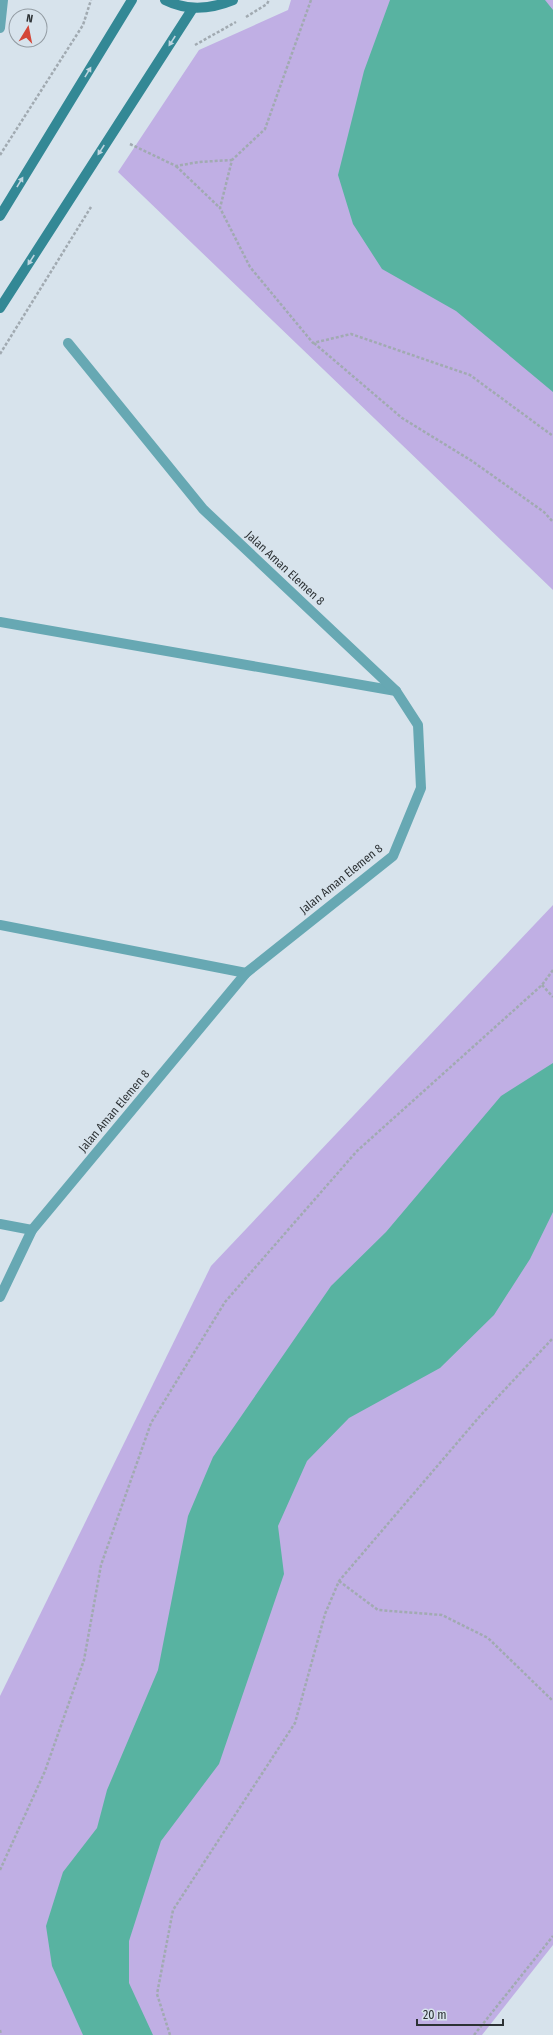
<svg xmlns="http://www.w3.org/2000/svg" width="553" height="2035" font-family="'Fira Sans Condensed',sans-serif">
<rect width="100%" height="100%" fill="#d7e3ec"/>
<g fill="#c0afe4">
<path d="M 291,0 L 553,0 L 553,590 L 118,172 L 199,50 L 288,10 Z"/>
<path d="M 553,905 L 553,1945 L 482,2035 L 0,2035 L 0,1696 L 211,1266 Z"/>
</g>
<g fill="#58b3a1">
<path d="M 390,0 L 545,0 L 553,10 L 553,392 L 456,311 L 382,269 L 353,224 L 338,175 L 364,71 Z"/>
<path d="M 553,1063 L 553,1212 L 530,1259 L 494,1315 L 440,1368 L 349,1418 L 307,1461 L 278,1526 L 284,1574 L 219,1764 L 161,1841 L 129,1941 L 129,1983 L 153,2035 L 83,2035 L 52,1966 L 46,1926 L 63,1872 L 97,1828 L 107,1790 L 158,1670 L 188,1516 L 213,1457 L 331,1286 L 386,1232 L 501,1096 Z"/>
</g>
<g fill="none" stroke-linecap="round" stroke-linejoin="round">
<g stroke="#a1aab1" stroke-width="2.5" stroke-dasharray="3 2" stroke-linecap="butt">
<path d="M 311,0 L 265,129 L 232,160 L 220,208 L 250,267 L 313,343 L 351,334 L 470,375 L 553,436"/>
<path d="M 246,17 L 267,4 L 269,0"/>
<path d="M 195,45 L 236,22"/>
<path d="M 130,144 L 176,166 L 199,162 L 232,160"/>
<path d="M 0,155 L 83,25 L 91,0"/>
<path d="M 176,166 L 220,208"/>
<path d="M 314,343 L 402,418 L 472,461 L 544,512 L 553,522"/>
<path d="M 0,354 L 91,207"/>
<path d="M 542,985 L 553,997"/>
<path d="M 339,1581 L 378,1610 L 442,1615 L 488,1638 L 553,1701"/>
<path d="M 0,1870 L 45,1771 L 84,1660 L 101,1565 L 151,1423 L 225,1302 L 357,1151 L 542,985 L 553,970"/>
<path d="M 0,2030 L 1,2035"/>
<path d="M 170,2035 L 157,1994 L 173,1910 L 295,1723 L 325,1614 L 339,1581 L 480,1416 L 553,1338"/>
<path d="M 474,2035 L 553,1936"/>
</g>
<g stroke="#67a8b3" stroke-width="10">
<path d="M 0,28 L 3,0"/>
<path d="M 0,622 L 396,691"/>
<path d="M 0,925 L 246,973"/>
<path d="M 0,1224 L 32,1230"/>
<path d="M 0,1297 L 32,1230 L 246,973 L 393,856 L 421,788 L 418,725 L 396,691 L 203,509 L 68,343"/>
</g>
<g stroke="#338895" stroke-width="10">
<path d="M 165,0 C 187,11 211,9 233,0"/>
<path d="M 0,216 L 132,0"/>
<path d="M 0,308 L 193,8"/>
</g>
</g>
<defs><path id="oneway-solid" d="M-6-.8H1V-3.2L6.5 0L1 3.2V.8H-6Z"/></defs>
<g fill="#bed5df">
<use href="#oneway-solid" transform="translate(172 41) rotate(123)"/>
<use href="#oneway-solid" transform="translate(88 72) rotate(-59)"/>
<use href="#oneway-solid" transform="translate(101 150) rotate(123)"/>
<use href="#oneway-solid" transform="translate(20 182) rotate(-59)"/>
<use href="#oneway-solid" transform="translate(31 260) rotate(123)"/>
</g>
<g text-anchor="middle" stroke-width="3.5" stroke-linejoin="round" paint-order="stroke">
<g font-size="12" fill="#2d3235" stroke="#d7e3ec">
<text transform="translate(285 568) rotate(43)" y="4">Jalan Aman Elemen 8</text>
<text transform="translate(341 879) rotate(-39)" y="4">Jalan Aman Elemen 8</text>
<text transform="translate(114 1111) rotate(-50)" y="4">Jalan Aman Elemen 8</text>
</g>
</g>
<g transform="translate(28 28) rotate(10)"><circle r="19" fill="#d7e3ec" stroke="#939ca3"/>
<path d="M0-3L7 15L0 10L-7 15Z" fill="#d44638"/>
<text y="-6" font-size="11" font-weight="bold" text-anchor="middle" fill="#2d3235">N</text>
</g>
<path d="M417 2019v6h86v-6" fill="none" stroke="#2d3235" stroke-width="2"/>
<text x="423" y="2019" font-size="12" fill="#2d3235" stroke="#d7e3ec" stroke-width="3" paint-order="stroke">20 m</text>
</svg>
